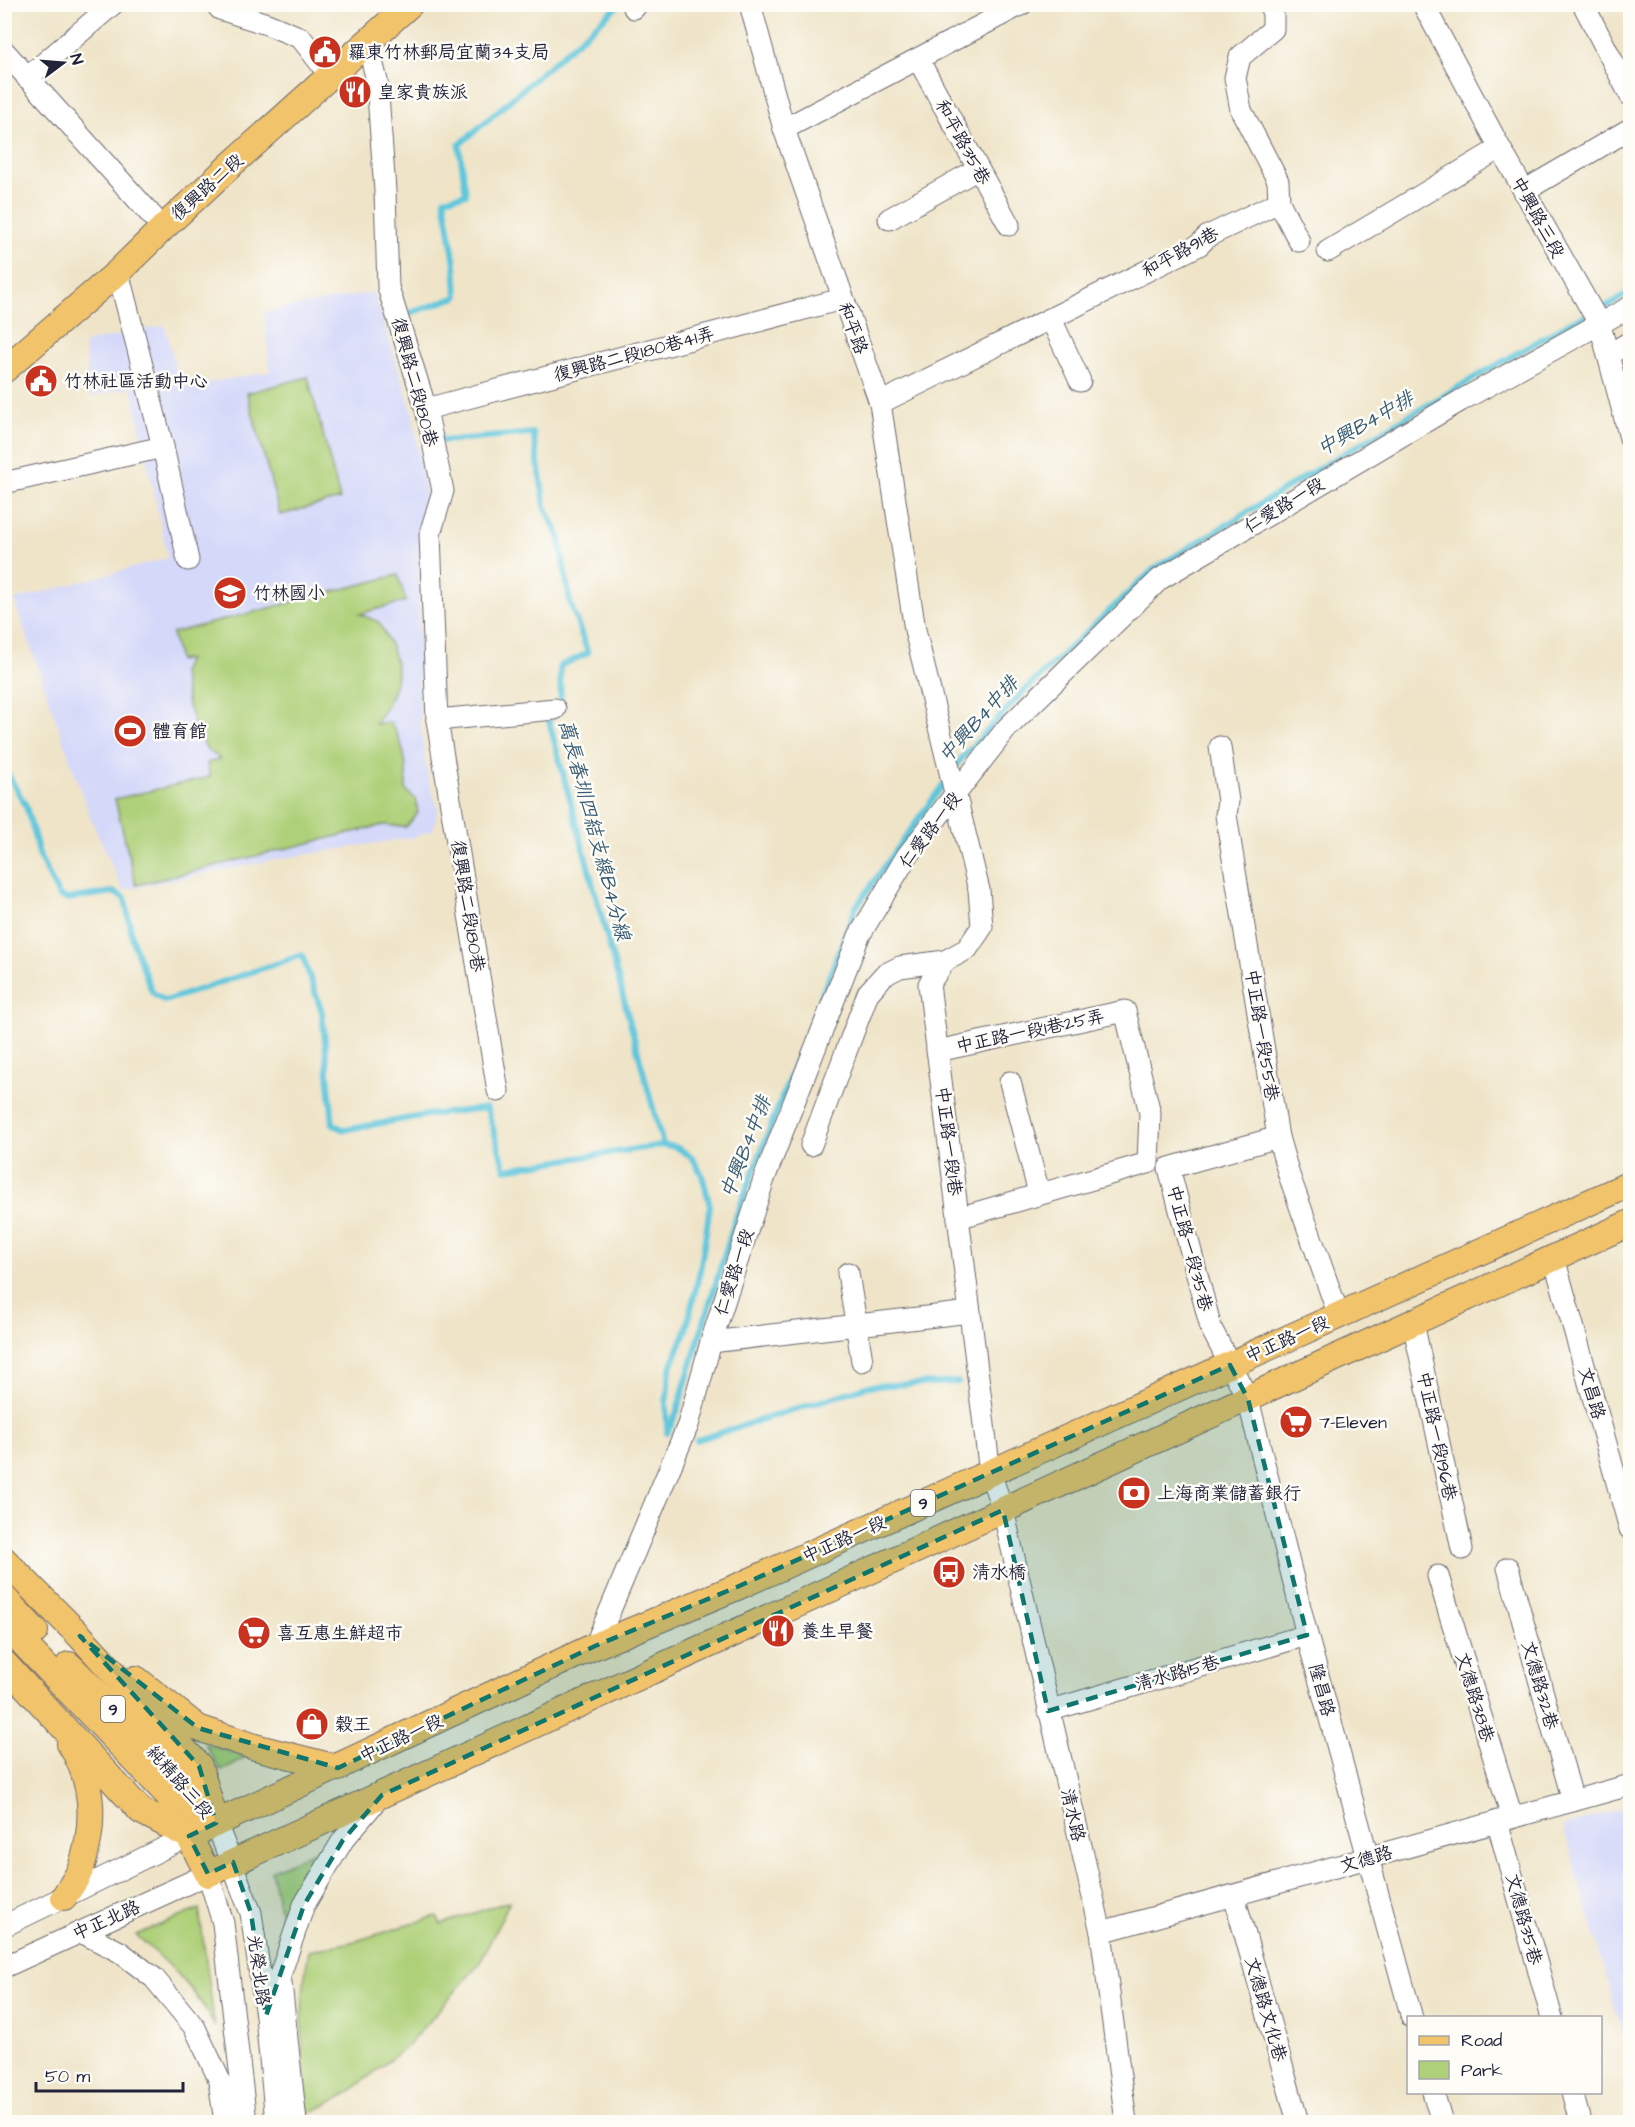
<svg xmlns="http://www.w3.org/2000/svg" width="1635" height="2127" font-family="'Architects Daughter','LXGW WenKai TC',sans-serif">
<rect width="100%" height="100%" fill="#fdfcf7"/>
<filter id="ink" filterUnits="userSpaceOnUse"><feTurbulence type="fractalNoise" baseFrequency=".0167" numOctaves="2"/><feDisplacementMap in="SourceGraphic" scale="12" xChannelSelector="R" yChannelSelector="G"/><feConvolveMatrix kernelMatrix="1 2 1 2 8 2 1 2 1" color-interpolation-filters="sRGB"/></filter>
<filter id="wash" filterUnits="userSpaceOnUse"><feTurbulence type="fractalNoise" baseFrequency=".008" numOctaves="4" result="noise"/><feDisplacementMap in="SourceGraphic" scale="24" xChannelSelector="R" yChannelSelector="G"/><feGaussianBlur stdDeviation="1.35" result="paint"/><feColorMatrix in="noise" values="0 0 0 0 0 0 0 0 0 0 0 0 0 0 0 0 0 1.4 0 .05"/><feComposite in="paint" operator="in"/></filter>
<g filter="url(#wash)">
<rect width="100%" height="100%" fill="#efe4c8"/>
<g fill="#d4d8f9">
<path d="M 374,292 L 412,411 L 427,500 L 419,548 L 420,722 L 428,778 L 438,809 L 433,830 L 415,837 L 278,859 L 123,890 L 90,817 L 14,600 L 168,558 L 131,387 L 90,397 L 84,343 L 165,325 L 181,387 L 270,372 L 264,312 Z"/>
<path d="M 1630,1806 L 1630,2058 L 1563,1826 Z"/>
</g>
<g fill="#aed078" stroke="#68795a" stroke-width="1.5">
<path d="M 308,377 L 340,499 L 280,515 L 247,393 Z"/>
<path d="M 398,575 L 406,601 L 360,614 L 379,622 C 403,668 404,680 375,724 L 390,722 C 405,746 407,762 406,790 L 416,800 L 418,813 L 406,827 L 383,825 L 136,885 L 115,799 L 210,777 L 207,763 L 220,759 L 207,749 L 198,734 L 188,705 L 182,672 L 188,659 L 179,661 L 172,633 Z"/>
<path d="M 205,1744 L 246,1757 L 221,1771 Z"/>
<path d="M 318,1849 L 283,1924 L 271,1871 Z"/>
<path d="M 510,1901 L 479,1964 L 408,2045 L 347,2094 L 308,2114 C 302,2060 298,2005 309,1951 L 356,1941 L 437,1916 L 441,1924 Z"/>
<path d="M 199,1909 L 215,2027 C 197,1989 167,1962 136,1935 Z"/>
</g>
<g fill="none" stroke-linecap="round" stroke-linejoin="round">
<g stroke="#5fc6dc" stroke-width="6">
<path d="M 401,316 L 457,297 L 455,264 L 444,199 L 466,194 L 459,145 L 620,4"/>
<path d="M 440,436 L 442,441 L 533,433 L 545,506 L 559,536 L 570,602 L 588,653 L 560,666 L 561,708"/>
<path d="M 549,714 L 547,714 L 663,1145"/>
<path d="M 4,768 L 26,806 L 40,857 L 59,896 L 67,899 L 113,892 L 125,898 L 133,942 L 152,992 L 165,1001 L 302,955 L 322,1012 L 333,1124 L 344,1130 L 427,1115 L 487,1108 L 505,1169 L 663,1145 L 676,1147 L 692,1157 L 702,1175 L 710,1206 L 700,1271 L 686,1330 L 670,1370 L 666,1403 L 667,1430"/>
<path d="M 954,769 L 961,759 L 1021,694 L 1154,569 L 1329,462 L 1571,322 L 1607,306 L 1630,292"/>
<path d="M 667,1433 L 676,1414 L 737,1214 L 856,907 L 947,779"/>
<path d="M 697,1440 L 869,1386 L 958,1382"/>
</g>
</g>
</g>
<g filter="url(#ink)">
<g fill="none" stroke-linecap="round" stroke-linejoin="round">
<g stroke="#6a666c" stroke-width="23">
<g id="minor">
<path d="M 216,4 L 220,9 L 267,24 L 301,38 L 331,77"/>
<path d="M 750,4 L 784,129 L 880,403 L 915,630 L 979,890 L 982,927 L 967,949 L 945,961 L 929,984 L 990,1473 L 1003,1510 L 1101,1932 L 1126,2122"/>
<path d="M 1423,4 L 1500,148 L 1600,325 L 1630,438"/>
<path d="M 1583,4 L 1630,95"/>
<path d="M 634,8 L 637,4"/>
<path d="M 368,45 L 377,81 L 385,191 L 388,287 L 426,409 L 443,491 L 430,534 L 437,720 L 498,1091"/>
<path d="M 4,51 L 163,228"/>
<path d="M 918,59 L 1009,225"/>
<path d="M 27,78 L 113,4"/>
<path d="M 784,129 L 1022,4"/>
<path d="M 1524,191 L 1630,129"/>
<path d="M 1279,202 L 1299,241"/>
<path d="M 889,219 L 978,169"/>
<path d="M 1328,251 L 1500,148"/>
<path d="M 118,272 L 163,447 L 188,560"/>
<path d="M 1051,319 L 1080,381"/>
<path d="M 1608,355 L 1630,342"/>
<path d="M 880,403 L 1199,245 L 1208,236 L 1279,202 L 1278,181 L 1241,110 L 1235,78 L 1240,57 L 1273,29 L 1273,13 L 1269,4"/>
<path d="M 426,409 L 842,299"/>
<path d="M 4,483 L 163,447"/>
<path d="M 437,720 L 555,709"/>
<path d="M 1220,747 L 1228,801 L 1226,815 L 1278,1137 L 1289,1175 L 1339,1316"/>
<path d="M 937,1051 L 1125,1011 L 1150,1113 L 1148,1163 L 958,1218"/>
<path d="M 1010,1082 L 1039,1193"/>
<path d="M 1278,1137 L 1169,1168 L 1211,1328 L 1248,1399 L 1307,1635 L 1412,2018"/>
<path d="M 811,1145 L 868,993 L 884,975 L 900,967 L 945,961"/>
<path d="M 1554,1258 L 1630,1529"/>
<path d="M 848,1273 L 862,1361"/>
<path d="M 1413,1323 L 1462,1549"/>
<path d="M 711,1342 L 970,1312"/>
<path d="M 1508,1568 L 1573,1801"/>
<path d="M 1438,1576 L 1512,1817"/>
<path d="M 595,1646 L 688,1425 L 711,1342 L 764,1179 L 859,936 L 907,856 L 1007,728 L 1160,579 L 1460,401 L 1630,307"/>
<path d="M 1048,1711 L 1307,1635"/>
<path d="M 1497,1821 L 1552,2018"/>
<path d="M 216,1823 L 251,1913 L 266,2016 L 276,2122"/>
<path d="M 1234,1896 L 1298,2122"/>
<path d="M 4,1926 L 189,1836"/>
<path d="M 81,1932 L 120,1952 L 154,1978 L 195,2028 L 219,2079 L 242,2116"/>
<path d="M 1101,1932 L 1630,1785"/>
<path d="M 4,1967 L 208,1874 L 223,1923 L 246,2122"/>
<path d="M 281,1983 L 296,2122"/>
<path d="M 267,2013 L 304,1905 L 343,1840 L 380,1796"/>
<path d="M 220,2088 L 225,2122"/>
<path d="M 1433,2092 L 1442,2122"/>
<path d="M 1572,2092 L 1580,2122"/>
</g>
</g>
<g stroke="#6a666c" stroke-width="28">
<g id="major">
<path d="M 4,370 L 118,272 L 163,228 L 233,163 L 410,4"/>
<path d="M 4,1560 L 80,1636 L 199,1766 L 216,1823"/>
<path d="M 4,1598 L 35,1631"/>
<path d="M 4,1623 L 168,1795 L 208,1874 L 1630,1223"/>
<path d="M 4,1663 L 141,1811 L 189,1836"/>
<path d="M 69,1665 L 146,1742 L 208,1814"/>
<path d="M 136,1679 L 198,1728 L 255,1747 L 338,1768"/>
<path d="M 189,1836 L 595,1646 L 737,1587 L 1630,1184"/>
<path d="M 64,1897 C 70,1887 79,1876 82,1865 C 95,1824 94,1781 70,1744"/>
</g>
</g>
<use href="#minor" stroke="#fff" stroke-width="21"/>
<use href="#major" stroke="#f1c36a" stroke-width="26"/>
</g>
</g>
<path fill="#0f766e" fill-opacity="0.2" stroke="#0f766e" stroke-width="4.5" stroke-dasharray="12 8" stroke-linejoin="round" d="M 1230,1365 L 1248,1399 L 1307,1635 L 1048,1711 L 1003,1510 L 382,1795 L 343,1840 L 304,1905 L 266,2016 L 251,1913 L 233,1862 L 208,1874 L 189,1836 L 216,1823 L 199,1766 L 80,1636 L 198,1728 L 338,1768 L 595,1646 L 737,1587 Z"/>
<defs>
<g id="civic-disc" transform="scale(1.725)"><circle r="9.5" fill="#c8321e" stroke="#fdfcf7"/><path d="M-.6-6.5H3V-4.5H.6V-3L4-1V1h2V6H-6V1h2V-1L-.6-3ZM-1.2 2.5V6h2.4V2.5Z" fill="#fff"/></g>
<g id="restaurant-disc" transform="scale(1.725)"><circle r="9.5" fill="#c8321e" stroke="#fdfcf7"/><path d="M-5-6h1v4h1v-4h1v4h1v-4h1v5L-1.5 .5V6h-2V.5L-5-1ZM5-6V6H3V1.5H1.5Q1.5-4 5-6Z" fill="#fff"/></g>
<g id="school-disc" transform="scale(1.725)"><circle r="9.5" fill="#c8321e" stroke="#fdfcf7"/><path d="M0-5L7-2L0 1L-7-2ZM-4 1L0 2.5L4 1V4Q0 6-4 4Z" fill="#fff"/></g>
<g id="stadium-disc" transform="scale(1.725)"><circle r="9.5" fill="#c8321e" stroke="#fdfcf7"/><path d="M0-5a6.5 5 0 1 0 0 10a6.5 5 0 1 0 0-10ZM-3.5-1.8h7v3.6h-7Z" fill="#fff"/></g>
<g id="supermarket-disc" transform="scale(1.725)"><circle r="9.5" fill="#c8321e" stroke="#fdfcf7"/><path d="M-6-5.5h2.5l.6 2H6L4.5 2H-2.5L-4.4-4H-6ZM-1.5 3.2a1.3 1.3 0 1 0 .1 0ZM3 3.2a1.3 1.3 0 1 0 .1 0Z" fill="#fff"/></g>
<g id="bank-disc" transform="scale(1.725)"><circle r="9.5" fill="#c8321e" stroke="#fdfcf7"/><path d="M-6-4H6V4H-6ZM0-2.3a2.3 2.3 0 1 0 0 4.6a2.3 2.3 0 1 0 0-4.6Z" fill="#fff"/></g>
<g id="bus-disc" transform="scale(1.725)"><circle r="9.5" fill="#c8321e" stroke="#fdfcf7"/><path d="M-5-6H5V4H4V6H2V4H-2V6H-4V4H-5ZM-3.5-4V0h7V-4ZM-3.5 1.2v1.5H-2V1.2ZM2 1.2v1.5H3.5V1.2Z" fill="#fff"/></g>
<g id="shop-disc" transform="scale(1.725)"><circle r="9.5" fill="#c8321e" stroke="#fdfcf7"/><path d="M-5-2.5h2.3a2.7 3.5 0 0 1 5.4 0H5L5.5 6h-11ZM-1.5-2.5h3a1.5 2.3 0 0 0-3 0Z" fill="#fff"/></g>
</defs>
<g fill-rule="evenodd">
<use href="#civic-disc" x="325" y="52"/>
<use href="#restaurant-disc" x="355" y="92"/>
<use href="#civic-disc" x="41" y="381"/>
<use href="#school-disc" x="230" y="593"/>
<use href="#stadium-disc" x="130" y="731"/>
<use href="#supermarket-disc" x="1296" y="1422"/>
<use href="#bank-disc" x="1134" y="1493"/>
<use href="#bus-disc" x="949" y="1572"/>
<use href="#restaurant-disc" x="778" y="1631"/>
<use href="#supermarket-disc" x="254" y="1633"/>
<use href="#shop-disc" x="312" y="1724"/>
</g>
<g text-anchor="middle" stroke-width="5" stroke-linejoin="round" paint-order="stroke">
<g fill="#fdfcf7" stroke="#646373" stroke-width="1.5">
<rect x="911" y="1490" width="24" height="26" rx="4.5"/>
<rect x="101" y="1696" width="24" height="26" rx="4.5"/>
</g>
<g font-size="16" font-weight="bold" fill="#22223b">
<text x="923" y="1509">9</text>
<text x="113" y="1715">9</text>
</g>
<g font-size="18" fill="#22223b" stroke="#fdfcf7" text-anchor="start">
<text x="348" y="58">羅東竹林郵局宜蘭34支局</text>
<text x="378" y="98">皇家貴族派</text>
<text x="64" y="387">竹林社區活動中心</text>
<text x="253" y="599">竹林國小</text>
<text x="153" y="737">體育館</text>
<text x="1319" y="1428">7-Eleven</text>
<text x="1157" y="1499">上海商業儲蓄銀行</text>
<text x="972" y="1578">清水橋</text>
<text x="801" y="1637">養生早餐</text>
<text x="277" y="1639">喜互惠生鮮超市</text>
<text x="335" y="1730">穀王</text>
</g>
<g font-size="18" fill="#22223b" stroke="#fdfcf7">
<text transform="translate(963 142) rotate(61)" y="6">和平路35巷</text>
<text transform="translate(207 187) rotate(-42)" y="6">復興路二段</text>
<text transform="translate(1538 217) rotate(61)" y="6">中興路三段</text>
<text transform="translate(1180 252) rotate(-29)" y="6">和平路91巷</text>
<text transform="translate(853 328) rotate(70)" y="6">和平路</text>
<text transform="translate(634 354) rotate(-15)" y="6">復興路二段180巷41弄</text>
<text transform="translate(415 382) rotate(75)" y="6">復興路二段180巷</text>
<text transform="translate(1284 505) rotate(-31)" y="6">仁愛路一段</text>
<text transform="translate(930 830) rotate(-53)" y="6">仁愛路一段</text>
<text transform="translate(468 906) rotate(81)" y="6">復興路二段180巷</text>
<text transform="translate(1030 1031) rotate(-12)" y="6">中正路一段1巷25弄</text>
<text transform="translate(1262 1035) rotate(81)" y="6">中正路一段55巷</text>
<text transform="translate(949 1141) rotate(83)" y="6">中正路一段1巷</text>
<text transform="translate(1190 1248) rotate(75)" y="6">中正路一段35巷</text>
<text transform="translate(734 1272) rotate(-72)" y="6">仁愛路一段</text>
<text transform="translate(1287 1339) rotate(-24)" y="6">中正路一段</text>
<text transform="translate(1592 1393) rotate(74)" y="6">文昌路</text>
<text transform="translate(1437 1436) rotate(78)" y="6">中正路一段196巷</text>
<text transform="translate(844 1539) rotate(-24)" y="6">中正路一段</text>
<text transform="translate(1177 1673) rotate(-16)" y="6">清水路15巷</text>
<text transform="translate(1540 1685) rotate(74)" y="6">文德路32巷</text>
<text transform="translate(1322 1690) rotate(75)" y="6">隆昌路</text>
<text transform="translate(1475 1697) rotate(73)" y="6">文德路38巷</text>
<text transform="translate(401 1738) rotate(-25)" y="6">中正路一段</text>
<text transform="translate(180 1782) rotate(49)" y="6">純精路三段</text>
<text transform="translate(1073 1815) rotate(77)" y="6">清水路</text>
<text transform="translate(1366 1859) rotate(-16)" y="6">文德路</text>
<text transform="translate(1524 1919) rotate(75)" y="6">文德路35巷</text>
<text transform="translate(106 1920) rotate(-24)" y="6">中正北路</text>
<text transform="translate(259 1970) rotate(82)" y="6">光榮北路</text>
<text transform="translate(1266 2009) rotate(74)" y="6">文德路文化巷</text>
</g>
<g font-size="20" font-style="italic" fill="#375b73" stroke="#fdfcf7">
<text transform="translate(1365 423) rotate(-30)" y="7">中興B4中排</text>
<text transform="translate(978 719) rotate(-48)" y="7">中興B4中排</text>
<text transform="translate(595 830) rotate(75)" y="7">萬長春圳四結支線B4分線</text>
<text transform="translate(745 1147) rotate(-69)" y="7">中興B4中排</text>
</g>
</g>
<rect width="1635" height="2127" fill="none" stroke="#fdfcf7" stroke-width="24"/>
<rect x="1407" y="2016" width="195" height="78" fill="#fdfcf7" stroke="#a5a5ac" stroke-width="1.5"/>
<rect x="1419" y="2036" width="30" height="9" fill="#f1c36a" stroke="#a5a5ac" stroke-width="1.5"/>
<text x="1461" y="2046" font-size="18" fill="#22223b">Road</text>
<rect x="1419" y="2061" width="30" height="18" fill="#aed078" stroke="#a5a5ac" stroke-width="1.5"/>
<text x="1461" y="2076" font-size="18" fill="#22223b">Park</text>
<g transform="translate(63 63) rotate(74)" stroke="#fdfcf7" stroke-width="4.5" paint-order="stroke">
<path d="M0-4.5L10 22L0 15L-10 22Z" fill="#22223b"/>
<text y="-9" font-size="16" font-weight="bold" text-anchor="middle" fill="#22223b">N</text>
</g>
<path d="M36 2082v9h147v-9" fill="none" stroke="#22223b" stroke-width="3"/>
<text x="45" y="2082" font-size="18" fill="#22223b" stroke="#fdfcf7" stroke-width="4.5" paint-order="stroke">50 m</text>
</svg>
